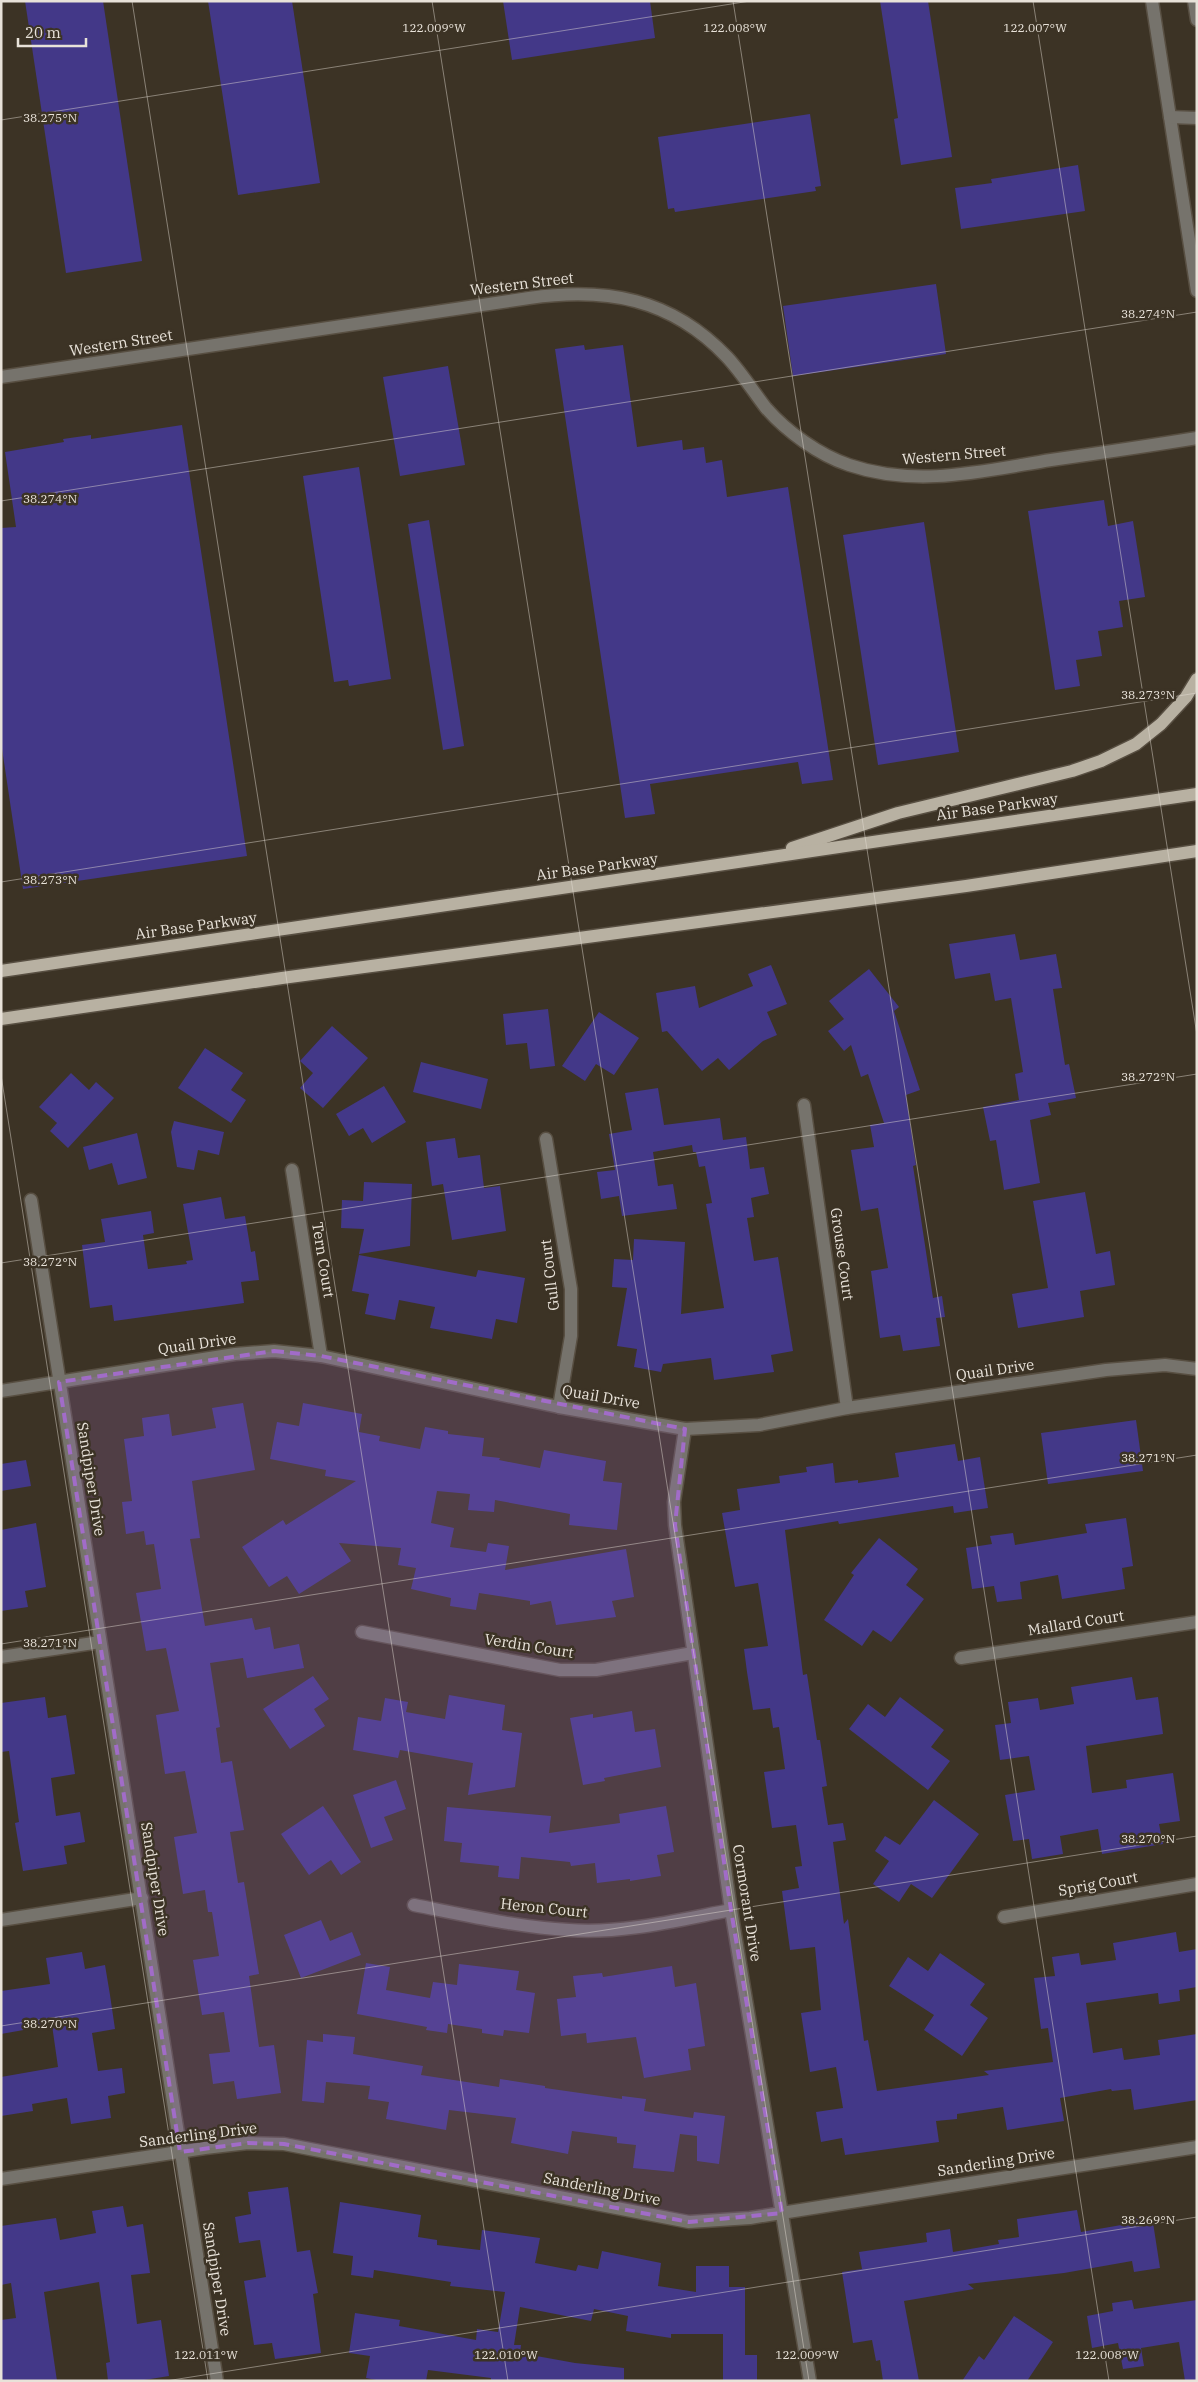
<svg xmlns="http://www.w3.org/2000/svg" width="1198" height="2382" font-family="'IBM Plex Serif',serif">
<rect width="100%" height="100%" fill="#3c3325"/>
<g fill="#433888">
<path d="M 25,1 L 103,1 L 142,261 L 66,273 Z"/>
<path d="M 208,1 L 292,1 L 320,183 L 238,195 Z"/>
<path d="M 503,1 L 650,1 L 655,38 L 512,60 Z"/>
<path d="M 880,1 L 928,1 L 952,157 L 901,165 L 894,119 L 898,118 Z"/>
<path d="M 810,114 L 821,186 L 815,187 L 816,191 L 675,212 L 674,208 L 668,209 L 658,137 Z"/>
<path d="M 1078,165 L 1085,211 L 961,229 L 955,188 L 992,183 L 991,179 Z"/>
<path d="M 936,284 L 946,354 L 793,376 L 783,306 Z"/>
<path d="M 584,345 L 585,350 L 623,345 L 637,447 L 682,440 L 683,450 L 704,447 L 706,463 L 722,460 L 727,497 L 788,487 L 833,780 L 802,784 L 798,762 L 650,784 L 655,814 L 625,818 L 555,349 Z"/>
<path d="M 448,366 L 465,465 L 400,476 L 383,377 Z"/>
<path d="M 182,425 L 247,856 L 23,889 L 1,742 L 1,528 L 16,527 L 5,452 L 64,442 L 63,439 L 91,435 L 91,439 Z"/>
<path d="M 359,467 L 391,679 L 349,686 L 348,680 L 334,682 L 303,476 Z"/>
<path d="M 1104,500 L 1108,526 L 1133,521 L 1145,597 L 1119,601 L 1123,627 L 1098,631 L 1102,656 L 1076,660 L 1080,686 L 1055,690 L 1028,511 Z"/>
<path d="M 429,520 L 464,746 L 443,750 L 408,524 Z"/>
<path d="M 924,522 L 959,752 L 878,765 L 843,535 Z"/>
<path d="M 1015,934 L 1020,960 L 1056,954 L 1062,988 L 1053,989 L 1065,1065 L 1069,1064 L 1076,1098 L 1048,1103 L 1051,1115 L 1030,1120 L 1040,1183 L 1004,1190 L 996,1140 L 990,1141 L 983,1107 L 1019,1100 L 1015,1074 L 1023,1072 L 1011,998 L 995,1001 L 990,973 L 955,979 L 949,944 Z"/>
<path d="M 771,965 L 787,1004 L 767,1012 L 777,1035 L 763,1041 L 729,1070 L 718,1058 L 702,1071 L 667,1031 L 662,1032 L 656,993 L 695,986 L 699,1008 L 753,986 L 748,974 Z"/>
<path d="M 869,969 L 899,1007 L 894,1011 L 920,1090 L 906,1095 L 916,1165 L 913,1166 L 933,1298 L 942,1296 L 945,1317 L 936,1318 L 940,1346 L 903,1351 L 900,1335 L 880,1338 L 871,1271 L 888,1268 L 878,1208 L 861,1211 L 851,1150 L 874,1147 L 870,1125 L 884,1123 L 868,1074 L 861,1077 L 851,1045 L 844,1051 L 828,1031 L 844,1019 L 829,1001 Z"/>
<path d="M 548,1009 L 555,1066 L 530,1069 L 527,1043 L 506,1045 L 503,1014 Z"/>
<path d="M 599,1012 L 639,1038 L 614,1075 L 596,1064 L 585,1081 L 562,1066 Z"/>
<path d="M 332,1026 L 368,1058 L 323,1108 L 300,1088 L 313,1073 L 300,1061 Z"/>
<path d="M 205,1048 L 243,1073 L 231,1090 L 246,1100 L 231,1123 L 178,1088 Z"/>
<path d="M 421,1062 L 488,1079 L 481,1109 L 413,1092 Z"/>
<path d="M 71,1073 L 89,1090 L 96,1082 L 114,1098 L 68,1148 L 50,1131 L 57,1123 L 39,1107 Z"/>
<path d="M 384,1086 L 406,1122 L 372,1143 L 363,1128 L 349,1136 L 336,1114 Z"/>
<path d="M 658,1088 L 664,1125 L 720,1118 L 723,1140 L 746,1137 L 750,1169 L 764,1167 L 769,1194 L 751,1198 L 754,1217 L 747,1218 L 754,1261 L 778,1257 L 793,1351 L 771,1355 L 774,1372 L 714,1380 L 711,1358 L 663,1364 L 661,1372 L 634,1367 L 637,1349 L 617,1346 L 627,1288 L 612,1287 L 614,1259 L 633,1260 L 634,1239 L 685,1242 L 681,1314 L 724,1308 L 706,1204 L 712,1203 L 705,1166 L 699,1167 L 696,1152 L 693,1152 L 692,1145 L 653,1152 L 658,1186 L 673,1184 L 677,1209 L 622,1216 L 619,1196 L 601,1199 L 597,1172 L 615,1170 L 609,1134 L 632,1130 L 625,1093 Z"/>
<path d="M 174,1121 L 224,1132 L 219,1155 L 198,1150 L 194,1170 L 177,1167 L 171,1132 Z"/>
<path d="M 137,1133 L 147,1178 L 118,1185 L 112,1163 L 89,1170 L 83,1147 Z"/>
<path d="M 455,1138 L 458,1158 L 480,1155 L 484,1188 L 500,1186 L 506,1231 L 452,1240 L 443,1184 L 432,1186 L 426,1142 Z"/>
<path d="M 364,1182 L 412,1184 L 410,1246 L 359,1254 L 364,1229 L 341,1228 L 342,1200 L 363,1201 Z"/>
<path d="M 1085,1192 L 1096,1254 L 1110,1251 L 1115,1285 L 1080,1291 L 1084,1317 L 1018,1328 L 1012,1294 L 1048,1288 L 1033,1201 Z"/>
<path d="M 221,1197 L 225,1219 L 245,1216 L 251,1252 L 255,1251 L 259,1280 L 241,1282 L 244,1303 L 114,1321 L 112,1305 L 90,1308 L 82,1245 L 105,1242 L 101,1219 L 151,1211 L 154,1233 L 143,1235 L 148,1269 L 187,1264 L 186,1261 L 193,1260 L 183,1204 Z"/>
<path d="M 359,1255 L 476,1277 L 478,1270 L 525,1278 L 517,1323 L 496,1319 L 492,1339 L 430,1328 L 435,1307 L 399,1300 L 395,1320 L 365,1314 L 369,1294 L 352,1291 Z"/>
<path d="M 243,1403 L 255,1470 L 192,1481 L 200,1538 L 190,1539 L 205,1626 L 252,1618 L 255,1630 L 270,1627 L 274,1649 L 299,1644 L 304,1668 L 247,1678 L 243,1658 L 210,1663 L 220,1727 L 216,1728 L 221,1763 L 232,1761 L 244,1830 L 230,1832 L 238,1883 L 244,1882 L 259,1974 L 249,1976 L 259,2047 L 274,2045 L 281,2093 L 237,2099 L 234,2081 L 213,2084 L 209,2054 L 230,2052 L 224,2012 L 202,2015 L 193,1960 L 219,1956 L 212,1912 L 208,1912 L 205,1890 L 183,1894 L 174,1837 L 197,1833 L 185,1771 L 165,1774 L 156,1715 L 179,1711 L 166,1648 L 146,1651 L 136,1593 L 161,1589 L 154,1544 L 146,1545 L 144,1531 L 126,1534 L 122,1502 L 132,1501 L 124,1439 L 144,1436 L 142,1418 L 169,1414 L 172,1436 L 216,1428 L 212,1408 Z"/>
<path d="M 303,1403 L 362,1414 L 359,1432 L 380,1436 L 379,1441 L 420,1449 L 425,1427 L 448,1431 L 448,1434 L 484,1438 L 482,1456 L 500,1458 L 499,1460 L 540,1468 L 544,1450 L 606,1461 L 603,1481 L 622,1483 L 617,1530 L 569,1525 L 570,1514 L 495,1500 L 494,1512 L 468,1510 L 470,1494 L 437,1491 L 431,1523 L 454,1528 L 450,1547 L 486,1552 L 488,1543 L 509,1546 L 505,1570 L 626,1549 L 634,1597 L 612,1601 L 616,1617 L 556,1625 L 551,1601 L 530,1605 L 530,1601 L 479,1593 L 476,1610 L 450,1606 L 451,1598 L 411,1589 L 416,1568 L 398,1565 L 401,1548 L 339,1543 L 351,1561 L 299,1594 L 287,1576 L 269,1587 L 242,1547 L 283,1520 L 286,1525 L 356,1481 L 325,1476 L 326,1470 L 270,1459 L 277,1422 L 299,1426 Z"/>
<path d="M 1136,1420 L 1143,1471 L 1048,1484 L 1041,1433 Z"/>
<path d="M 955,1444 L 958,1461 L 980,1457 L 988,1508 L 954,1513 L 953,1506 L 839,1524 L 838,1521 L 785,1530 L 803,1675 L 807,1674 L 817,1740 L 820,1740 L 827,1786 L 822,1787 L 828,1825 L 843,1823 L 846,1840 L 833,1842 L 844,1924 L 848,1919 L 864,2041 L 868,2040 L 877,2091 L 989,2075 L 984,2071 L 1053,2062 L 1048,2028 L 1041,2029 L 1034,1978 L 1055,1976 L 1052,1957 L 1079,1953 L 1081,1965 L 1116,1960 L 1113,1943 L 1176,1932 L 1179,1952 L 1197,1949 L 1197,1987 L 1179,1990 L 1180,2001 L 1159,2004 L 1158,1993 L 1086,2003 L 1093,2053 L 1122,2048 L 1124,2060 L 1160,2055 L 1158,2040 L 1197,2034 L 1197,2100 L 1134,2110 L 1131,2089 L 1112,2091 L 1111,2089 L 1060,2098 L 1064,2121 L 1007,2130 L 1003,2107 L 957,2114 L 957,2119 L 936,2121 L 939,2142 L 845,2155 L 842,2138 L 821,2142 L 816,2112 L 843,2108 L 836,2067 L 810,2072 L 801,2013 L 821,2010 L 815,1947 L 790,1950 L 782,1891 L 799,1888 L 795,1867 L 802,1866 L 796,1825 L 772,1828 L 764,1772 L 785,1769 L 779,1727 L 773,1728 L 770,1708 L 753,1710 L 747,1672 L 744,1649 L 768,1646 L 758,1583 L 735,1587 L 722,1513 L 740,1510 L 737,1489 L 780,1483 L 779,1476 L 807,1472 L 806,1467 L 833,1463 L 835,1483 L 858,1480 L 858,1483 L 899,1477 L 895,1453 Z"/>
<path d="M 26,1460 L 31,1486 L 1,1491 L 1,1464 Z"/>
<path d="M 1126,1518 L 1133,1566 L 1122,1568 L 1125,1589 L 1062,1599 L 1058,1575 L 1020,1582 L 1022,1599 L 997,1602 L 994,1586 L 972,1589 L 966,1548 L 992,1544 L 990,1536 L 1013,1533 L 1015,1545 L 1087,1533 L 1085,1524 Z"/>
<path d="M 36,1523 L 46,1587 L 25,1591 L 28,1607 L 1,1611 L 1,1530 Z"/>
<path d="M 879,1538 L 918,1569 L 906,1585 L 924,1599 L 891,1642 L 873,1630 L 862,1646 L 824,1620 L 854,1575 L 851,1573 Z"/>
<path d="M 313,1676 L 329,1699 L 314,1709 L 325,1726 L 290,1749 L 263,1709 Z"/>
<path d="M 1132,1677 L 1136,1700 L 1158,1697 L 1163,1734 L 1086,1746 L 1092,1793 L 1127,1788 L 1126,1780 L 1173,1773 L 1180,1821 L 1159,1824 L 1163,1844 L 1102,1854 L 1098,1829 L 1060,1836 L 1063,1854 L 1032,1859 L 1029,1839 L 1013,1841 L 1005,1795 L 1035,1790 L 1029,1756 L 1000,1760 L 995,1725 L 1011,1723 L 1008,1702 L 1038,1698 L 1040,1710 L 1074,1704 L 1071,1687 Z"/>
<path d="M 449,1695 L 505,1705 L 502,1730 L 522,1733 L 515,1787 L 468,1795 L 473,1763 L 400,1750 L 398,1758 L 353,1750 L 358,1717 L 381,1721 L 385,1698 L 408,1702 L 406,1712 L 445,1719 Z"/>
<path d="M 45,1697 L 48,1718 L 66,1715 L 75,1774 L 51,1778 L 56,1816 L 80,1812 L 85,1842 L 64,1846 L 67,1864 L 23,1871 L 15,1823 L 19,1822 L 9,1751 L 1,1752 L 1,1703 Z"/>
<path d="M 900,1697 L 944,1730 L 931,1747 L 950,1761 L 928,1790 L 849,1729 L 868,1704 L 885,1717 Z"/>
<path d="M 632,1711 L 635,1732 L 655,1729 L 661,1767 L 604,1778 L 605,1781 L 583,1785 L 570,1718 L 593,1714 L 593,1718 Z"/>
<path d="M 396,1780 L 406,1809 L 384,1817 L 393,1840 L 371,1848 L 353,1795 Z"/>
<path d="M 934,1800 L 979,1834 L 932,1898 L 911,1884 L 899,1902 L 873,1884 L 889,1861 L 875,1851 L 885,1836 L 900,1845 Z"/>
<path d="M 323,1806 L 361,1862 L 341,1875 L 331,1860 L 309,1875 L 281,1834 Z"/>
<path d="M 666,1806 L 674,1852 L 657,1855 L 661,1876 L 630,1881 L 630,1879 L 597,1883 L 595,1863 L 571,1866 L 570,1862 L 521,1857 L 519,1879 L 498,1877 L 499,1866 L 460,1862 L 462,1843 L 444,1841 L 447,1807 L 551,1816 L 549,1833 L 620,1823 L 619,1814 Z"/>
<path d="M 321,1920 L 330,1941 L 352,1932 L 361,1955 L 301,1978 L 284,1935 Z"/>
<path d="M 82,1952 L 85,1969 L 105,1965 L 110,1995 L 115,2029 L 92,2033 L 98,2071 L 122,2068 L 125,2093 L 108,2096 L 111,2118 L 71,2124 L 67,2098 L 32,2104 L 33,2111 L 1,2116 L 1,2077 L 58,2067 L 52,2025 L 1,2034 L 1,1991 L 50,1984 L 46,1958 Z"/>
<path d="M 940,1953 L 985,1984 L 970,2005 L 988,2018 L 962,2056 L 924,2030 L 934,2015 L 889,1986 L 908,1957 L 928,1971 Z"/>
<path d="M 366,1963 L 390,1967 L 386,1990 L 430,1998 L 433,1982 L 457,1985 L 459,1964 L 519,1971 L 516,1990 L 535,1993 L 529,2033 L 504,2030 L 503,2036 L 482,2033 L 482,2029 L 448,2024 L 447,2033 L 426,2030 L 427,2027 L 357,2014 Z"/>
<path d="M 672,1966 L 675,1987 L 696,1983 L 705,2046 L 688,2049 L 691,2070 L 644,2078 L 636,2037 L 587,2043 L 586,2033 L 561,2036 L 557,1999 L 576,1997 L 573,1976 L 602,1973 L 603,1977 Z"/>
<path d="M 323,2034 L 355,2037 L 353,2054 L 423,2066 L 421,2075 L 499,2087 L 500,2079 L 545,2086 L 545,2088 L 622,2099 L 622,2096 L 646,2099 L 644,2111 L 693,2118 L 694,2112 L 725,2116 L 719,2164 L 697,2161 L 697,2136 L 680,2134 L 674,2172 L 633,2168 L 636,2145 L 617,2143 L 617,2137 L 572,2131 L 568,2154 L 511,2143 L 516,2118 L 449,2110 L 446,2130 L 386,2119 L 389,2102 L 368,2099 L 370,2086 L 326,2082 L 324,2103 L 302,2101 L 307,2040 L 323,2042 Z"/>
<path d="M 288,2187 L 297,2252 L 310,2250 L 318,2293 L 313,2294 L 321,2353 L 275,2359 L 272,2343 L 254,2345 L 244,2281 L 266,2277 L 260,2240 L 239,2243 L 235,2217 L 251,2214 L 248,2192 Z"/>
<path d="M 340,2202 L 421,2215 L 418,2237 L 437,2240 L 437,2245 L 480,2250 L 482,2230 L 540,2238 L 535,2263 L 576,2271 L 578,2265 L 598,2269 L 602,2251 L 661,2263 L 658,2286 L 696,2292 L 696,2266 L 729,2266 L 729,2287 L 745,2287 L 745,2355 L 757,2355 L 757,2381 L 723,2381 L 723,2334 L 671,2334 L 671,2338 L 626,2331 L 628,2316 L 594,2309 L 591,2321 L 520,2307 L 514,2345 L 521,2345 L 520,2353 L 575,2363 L 624,2368 L 624,2381 L 491,2381 L 491,2378 L 428,2370 L 426,2381 L 381,2381 L 366,2378 L 370,2356 L 349,2353 L 355,2313 L 400,2320 L 399,2326 L 476,2340 L 477,2329 L 498,2332 L 505,2292 L 450,2286 L 451,2282 L 374,2270 L 373,2278 L 351,2275 L 353,2256 L 333,2253 Z"/>
<path d="M 123,2206 L 127,2227 L 143,2224 L 150,2273 L 131,2275 L 137,2324 L 161,2320 L 169,2376 L 138,2381 L 108,2381 L 106,2363 L 110,2362 L 99,2282 L 44,2292 L 57,2381 L 1,2381 L 1,2320 L 16,2318 L 11,2283 L 1,2285 L 1,2226 L 56,2218 L 60,2240 L 96,2233 L 92,2211 Z"/>
<path d="M 1077,2210 L 1081,2232 L 1127,2224 L 1126,2219 L 1152,2216 L 1160,2268 L 1134,2272 L 1132,2261 L 1064,2273 L 968,2284 L 974,2289 L 904,2301 L 919,2381 L 883,2381 L 880,2360 L 876,2361 L 872,2340 L 853,2343 L 842,2272 L 862,2269 L 859,2252 L 927,2242 L 926,2233 L 950,2229 L 953,2252 L 999,2244 L 998,2240 L 1019,2237 L 1017,2219 Z"/>
<path d="M 1132,2300 L 1134,2309 L 1197,2300 L 1197,2381 L 1185,2381 L 1179,2342 L 1141,2348 L 1144,2366 L 1123,2369 L 1118,2343 L 1092,2348 L 1087,2316 L 1113,2311 L 1112,2303 Z"/>
<path d="M 1014,2316 L 1053,2342 L 1027,2381 L 962,2381 L 979,2356 L 984,2360 Z"/>
</g>
<g fill="none" stroke-linecap="round" stroke-linejoin="round">
<g stroke="#584f42" stroke-width="15">
<g id="minor">
<path d="M 1152,1 L 1197,291"/>
<path d="M 1194,1 L 1197,20"/>
<path d="M 1170,117 L 1197,118"/>
<path d="M 1,377 L 529,298 C 606,287 671,298 727,357 C 741,372 753,391 766,408 C 787,432 819,455 849,465 C 917,488 983,471 1051,460 C 1100,453 1148,446 1197,438"/>
<path d="M 804,1105 L 847,1408"/>
<path d="M 546,1139 L 571,1289 L 571,1336 L 559,1407"/>
<path d="M 292,1170 L 321,1356"/>
<path d="M 31,1200 L 217,2381"/>
<path d="M 1,1391 L 235,1354 L 274,1351 L 321,1356 L 559,1407 L 685,1429 L 759,1425 L 847,1408 L 1106,1370 L 1165,1365 L 1197,1369"/>
<path d="M 685,1429 L 674,1502 L 675,1525 L 731,1910 L 810,2381"/>
<path d="M 362,1632 L 560,1670 L 596,1670 L 693,1653"/>
<path d="M 1,1657 L 100,1642"/>
<path d="M 961,1658 L 1197,1622"/>
<path d="M 414,1905 C 465,1915 517,1927 569,1930 C 623,1934 678,1920 731,1910"/>
<path d="M 1004,1917 L 1197,1884"/>
<path d="M 1,1920 L 142,1898"/>
<path d="M 1,2179 L 205,2148 L 248,2143 L 284,2144 L 689,2222 L 750,2218 L 1197,2147"/>
</g>
</g>
<g stroke="#584f42" stroke-width="15">
<g id="major">
<path d="M 792,848 L 898,813 L 1072,771 L 1101,761 L 1136,744 L 1161,724 L 1186,697 L 1197,679"/>
<path d="M 1,971 L 1197,794"/>
<path d="M 1,1019 L 282,978 L 966,886 L 1197,851"/>
</g>
</g>
<use href="#minor" stroke="#76736c" stroke-width="12"/>
<use href="#major" stroke="#b8b1a2" stroke-width="12"/>
</g>
<path fill="#a16cc8" fill-opacity="0.2" stroke="#a16cc8" stroke-width="4" stroke-dasharray="10 6" stroke-linejoin="round" d="M 274,1351 L 321,1356 L 685,1429 L 675,1525 L 731,1910 L 782,2213 L 689,2222 L 284,2144 L 248,2143 L 180,2152 L 59,1382 Z"/>
<path fill="none" stroke="#e8e2d9" stroke-width="1" stroke-opacity="0.45" d="M 132,1 L 508,2381M 432,1 L 809,2381M 733,1 L 1109,2381M 1033,1 L 1197,1035M 1,120 L 750,1M 1,501 L 1197,312M 1,882 L 1197,693M 1,1075 L 208,2381M 1,1263 L 1197,1074M 1,1644 L 1197,1455M 1,2026 L 1197,1836M 166,2381 L 1197,2217"/>
<g text-anchor="middle" stroke-width="5" stroke-linejoin="round" paint-order="stroke">
<g font-size="15" fill="#e8e2d9" stroke="#3c3325">
<text transform="translate(522 284) rotate(-7)" y="5">Western Street</text>
<text transform="translate(121 343) rotate(-9)" y="5">Western Street</text>
<text transform="translate(954 455) rotate(-5)" y="5">Western Street</text>
<text transform="translate(997 807) rotate(-8)" y="5">Air Base Parkway</text>
<text transform="translate(597 867) rotate(-8)" y="5">Air Base Parkway</text>
<text transform="translate(196 926) rotate(-8)" y="5">Air Base Parkway</text>
<text transform="translate(842 1254) rotate(82)" y="5">Grouse Court</text>
<text transform="translate(323 1260) rotate(81)" y="5">Tern Court</text>
<text transform="translate(550 1275) rotate(-97)" y="5">Gull Court</text>
<text transform="translate(197 1344) rotate(-8)" y="5">Quail Drive</text>
<text transform="translate(995 1370) rotate(-8)" y="5">Quail Drive</text>
<text transform="translate(601 1397) rotate(10)" y="5">Quail Drive</text>
<text transform="translate(91 1479) rotate(81)" y="5">Sandpiper Drive</text>
<text transform="translate(1076 1623) rotate(-9)" y="5">Mallard Court</text>
<text transform="translate(529 1646) rotate(9)" y="5">Verdin Court</text>
<text transform="translate(155 1879) rotate(81)" y="5">Sandpiper Drive</text>
<text transform="translate(1098 1884) rotate(-10)" y="5">Sprig Court</text>
<text transform="translate(747 1903) rotate(81)" y="5">Cormorant Drive</text>
<text transform="translate(544 1908) rotate(6)" y="5">Heron Court</text>
<text transform="translate(198 2135) rotate(-7)" y="5">Sanderling Drive</text>
<text transform="translate(996 2162) rotate(-9)" y="5">Sanderling Drive</text>
<text transform="translate(602 2189) rotate(11)" y="5">Sanderling Drive</text>
<text transform="translate(217 2279) rotate(81)" y="5">Sandpiper Drive</text>
</g>
</g>
<g font-size="12" text-anchor="middle" fill="#e8e2d9" stroke="#3c3325" stroke-width="5" stroke-linejoin="round" paint-order="stroke">
<text x="434" y="32">122.009°W</text>
<text x="735" y="32">122.008°W</text>
<text x="1035" y="32">122.007°W</text>
<text x="50" y="122">38.275°N</text>
<text x="1148" y="318">38.274°N</text>
<text x="50" y="503">38.274°N</text>
<text x="1148" y="699">38.273°N</text>
<text x="50" y="884">38.273°N</text>
<text x="1148" y="1081">38.272°N</text>
<text x="50" y="1266">38.272°N</text>
<text x="1148" y="1462">38.271°N</text>
<text x="50" y="1647">38.271°N</text>
<text x="1148" y="1843">38.270°N</text>
<text x="50" y="2028">38.270°N</text>
<text x="1148" y="2224">38.269°N</text>
<text x="206" y="2359">122.011°W</text>
<text x="506" y="2359">122.010°W</text>
<text x="807" y="2359">122.009°W</text>
<text x="1107" y="2359">122.008°W</text>
</g>
<rect width="1198" height="2382" fill="none" stroke="#e8e2d9" stroke-width="5"/>
<path d="M18 38v8h68v-8" fill="none" stroke="#e8e2d9" stroke-width="2.5"/>
<text x="25" y="38" font-size="15" fill="#e8e2d9" stroke="#3c3325" stroke-width="4" paint-order="stroke">20 m</text>
</svg>
